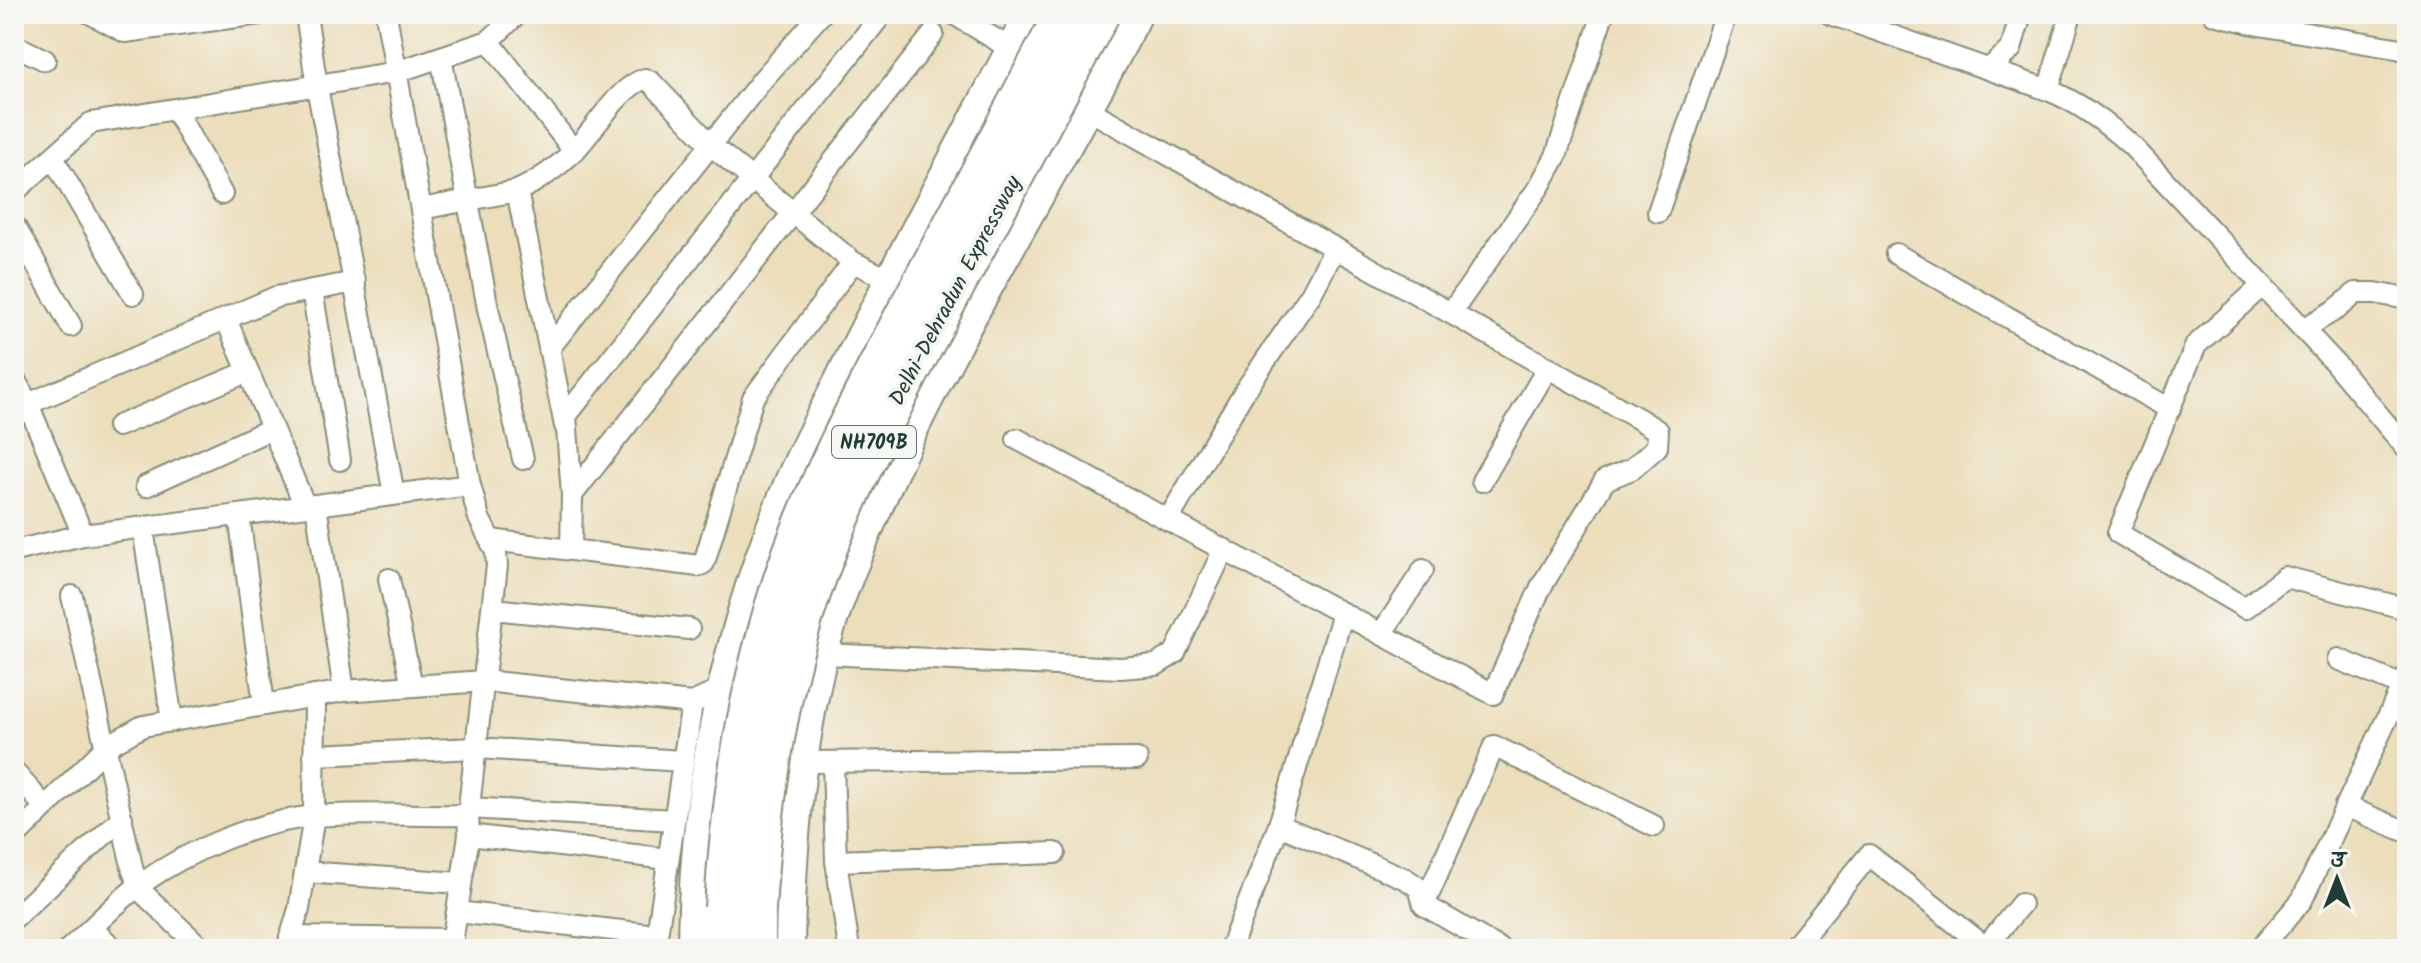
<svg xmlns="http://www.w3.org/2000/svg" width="2421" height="963" font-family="Kalam,'Playpen Sans Deva',sans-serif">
<rect width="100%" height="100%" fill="#f6f6f2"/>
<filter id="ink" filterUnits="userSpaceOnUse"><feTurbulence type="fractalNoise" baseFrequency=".0125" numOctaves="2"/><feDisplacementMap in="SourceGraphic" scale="16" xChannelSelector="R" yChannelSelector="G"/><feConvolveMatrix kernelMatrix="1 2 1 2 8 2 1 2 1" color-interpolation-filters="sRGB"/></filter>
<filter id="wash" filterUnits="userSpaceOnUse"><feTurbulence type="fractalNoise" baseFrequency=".006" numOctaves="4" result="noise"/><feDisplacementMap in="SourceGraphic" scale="32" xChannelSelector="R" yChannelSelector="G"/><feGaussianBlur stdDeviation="1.8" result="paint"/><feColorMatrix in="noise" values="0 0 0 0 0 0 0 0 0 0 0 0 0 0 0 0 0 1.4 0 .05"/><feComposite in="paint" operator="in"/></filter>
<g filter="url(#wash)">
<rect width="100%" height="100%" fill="#ecdebb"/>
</g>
<g filter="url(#ink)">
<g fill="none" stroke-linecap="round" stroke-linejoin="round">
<g stroke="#868e78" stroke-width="24">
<g id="street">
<path d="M 91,14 L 125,32 L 260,14"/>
<path d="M 306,14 L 317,87 L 394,494"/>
<path d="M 386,14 L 470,485 L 479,518 L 496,552 L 497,566 L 468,815 L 469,835 L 451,949"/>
<path d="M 954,14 L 1011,49"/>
<path d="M 1830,14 L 2048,90 C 2081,103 2108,124 2133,147 L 2335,363 L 2407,449"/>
<path d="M 2214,14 L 2259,25 L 2407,50"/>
<path d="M 489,41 L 574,151"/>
<path d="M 14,45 L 45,60"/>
<path d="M 441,57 L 488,309 L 523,459"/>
<path d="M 1989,69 L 2011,49 L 2021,14"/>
<path d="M 2048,90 L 2071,14"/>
<path d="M 176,111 L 222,194"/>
<path d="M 53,158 L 133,294"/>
<path d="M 517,191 L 565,426"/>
<path d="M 14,192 L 91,123 L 396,72 L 489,41 L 517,14"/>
<path d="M 421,209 L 517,191 C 539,181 558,167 574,151 C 594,131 619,86 645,79 L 651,82 L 712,146 L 853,262 L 888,279"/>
<path d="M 1658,212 L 1726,14"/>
<path d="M 14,225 L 71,326"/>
<path d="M 1896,254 L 2170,409"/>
<path d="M 2262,286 L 2196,345 L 2118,533 L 2245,608 L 2285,577 L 2407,609"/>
<path d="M 312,290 L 340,460"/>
<path d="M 1451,313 L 1539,187 L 1556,156 L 1603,14"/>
<path d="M 226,319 L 305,506"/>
<path d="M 2303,329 L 2337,309 L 2356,293 L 2375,293 L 2407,299"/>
<path d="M 551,346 L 763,79 L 821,14"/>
<path d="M 14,378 L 28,404 L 83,535"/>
<path d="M 28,404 L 276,297 L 355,282"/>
<path d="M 118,426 L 247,372"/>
<path d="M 1017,439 L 1493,694 L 1541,587 L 1605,480 L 1632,469 L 1657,447 L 1658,431 L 1639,419 L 1089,110"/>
<path d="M 1482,481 L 1548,367"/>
<path d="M 146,486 L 271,429"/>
<path d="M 572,495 L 933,34"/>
<path d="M 316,505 L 344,691"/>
<path d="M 239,515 L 264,705"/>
<path d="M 1168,520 L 1244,392 L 1311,294 L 1335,248"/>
<path d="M 143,528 L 172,721"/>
<path d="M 491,540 L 699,566 L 704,563 L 753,398 L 853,262"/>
<path d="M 571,550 L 572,495 L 566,416 L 882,14"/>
<path d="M 14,551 L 83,535 L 470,485"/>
<path d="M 389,579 L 412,686"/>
<path d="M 72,596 L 133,871 L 142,892 L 202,949"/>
<path d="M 493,609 L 689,629"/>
<path d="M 1382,633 L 1423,570"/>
<path d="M 824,654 L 1121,668 L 1156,665 L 1175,653 L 1224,549"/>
<path d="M 2338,659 L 2407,688"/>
<path d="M 314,755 L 477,748 L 683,761"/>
<path d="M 804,762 L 1137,759"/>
<path d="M 833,763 L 836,861 L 849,949"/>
<path d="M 14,772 L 45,807"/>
<path d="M 2345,806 L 2407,832"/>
<path d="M 469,808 L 674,820"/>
<path d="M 1279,825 L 1343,613"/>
<path d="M 469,835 L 668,859"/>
<path d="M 14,838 L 107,746 L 143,726 L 344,691 L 484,681 L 692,703 L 721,690"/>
<path d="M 836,861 L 1055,853"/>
<path d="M 305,872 L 460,883"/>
<path d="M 1424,905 L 1494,746 L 1654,826"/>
<path d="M 457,912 L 656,935"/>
<path d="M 14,918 L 122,818"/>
<path d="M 92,928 L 114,949"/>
<path d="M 290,937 L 453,939"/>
<path d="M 69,949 C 93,928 116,902 141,884 C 188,850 258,821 316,816 C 366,812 418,816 468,815"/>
<path d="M 287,949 L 299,909 L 314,816 L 315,696"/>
<path d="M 655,949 L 692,703"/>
<path d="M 1230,949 L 1279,825 L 1406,879 L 1419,888 L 1424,905 L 1500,949"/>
<path d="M 1793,949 L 1869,855 L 1988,949"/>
<path d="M 1984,949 L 2021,904"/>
<path d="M 2260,949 L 2302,900 L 2407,676"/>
</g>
</g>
<g stroke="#868e78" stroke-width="32">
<g id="secondary">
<path d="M 692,949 C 693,792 725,633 786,489 C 801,452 821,416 839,380 C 899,256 966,136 1029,14"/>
<path d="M 790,949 C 791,851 800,750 823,655 C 837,600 861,547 883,496 C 956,329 1056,176 1138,14"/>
</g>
</g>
<g stroke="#868e78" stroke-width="40">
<g id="highway">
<path d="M 723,949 L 723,908"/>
<path d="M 757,949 L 757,909"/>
</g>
</g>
<use href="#street" stroke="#fff" stroke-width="20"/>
<use href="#secondary" stroke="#fff" stroke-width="28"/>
<use href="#highway" stroke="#fff" stroke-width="36"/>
<g stroke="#868e78" stroke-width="40" stroke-linecap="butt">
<g id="highway-bridge">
<path d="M 723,908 C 729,799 746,692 779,588 C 812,485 863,392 913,297 C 963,203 1013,108 1063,14"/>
<path d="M 757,909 C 763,802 778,696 812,594 C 848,489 899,395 950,298 C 1001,203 1051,109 1101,14"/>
</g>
</g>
<use href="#highway-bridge" stroke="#fff" stroke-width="36"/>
</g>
</g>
<g text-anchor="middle" stroke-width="8" stroke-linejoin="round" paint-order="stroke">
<rect fill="#f6f6f2" stroke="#60746d" stroke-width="2" x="832" y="426" width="84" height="32" rx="6"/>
<g font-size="20" font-weight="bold" fill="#1f3d34">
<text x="874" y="449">NH709B</text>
</g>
<g font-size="22" fill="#1f3d34" stroke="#f6f6f2">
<text transform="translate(954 290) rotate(-62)" y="8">Delhi-Dehradun Expressway</text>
</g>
</g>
<rect width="2421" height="963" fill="none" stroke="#f6f6f2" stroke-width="48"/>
<g transform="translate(2337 879)" stroke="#f6f6f2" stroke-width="6" paint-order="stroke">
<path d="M0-6L14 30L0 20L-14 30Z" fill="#1f3d34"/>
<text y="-12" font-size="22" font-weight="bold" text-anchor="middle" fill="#1f3d34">उ</text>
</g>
</svg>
